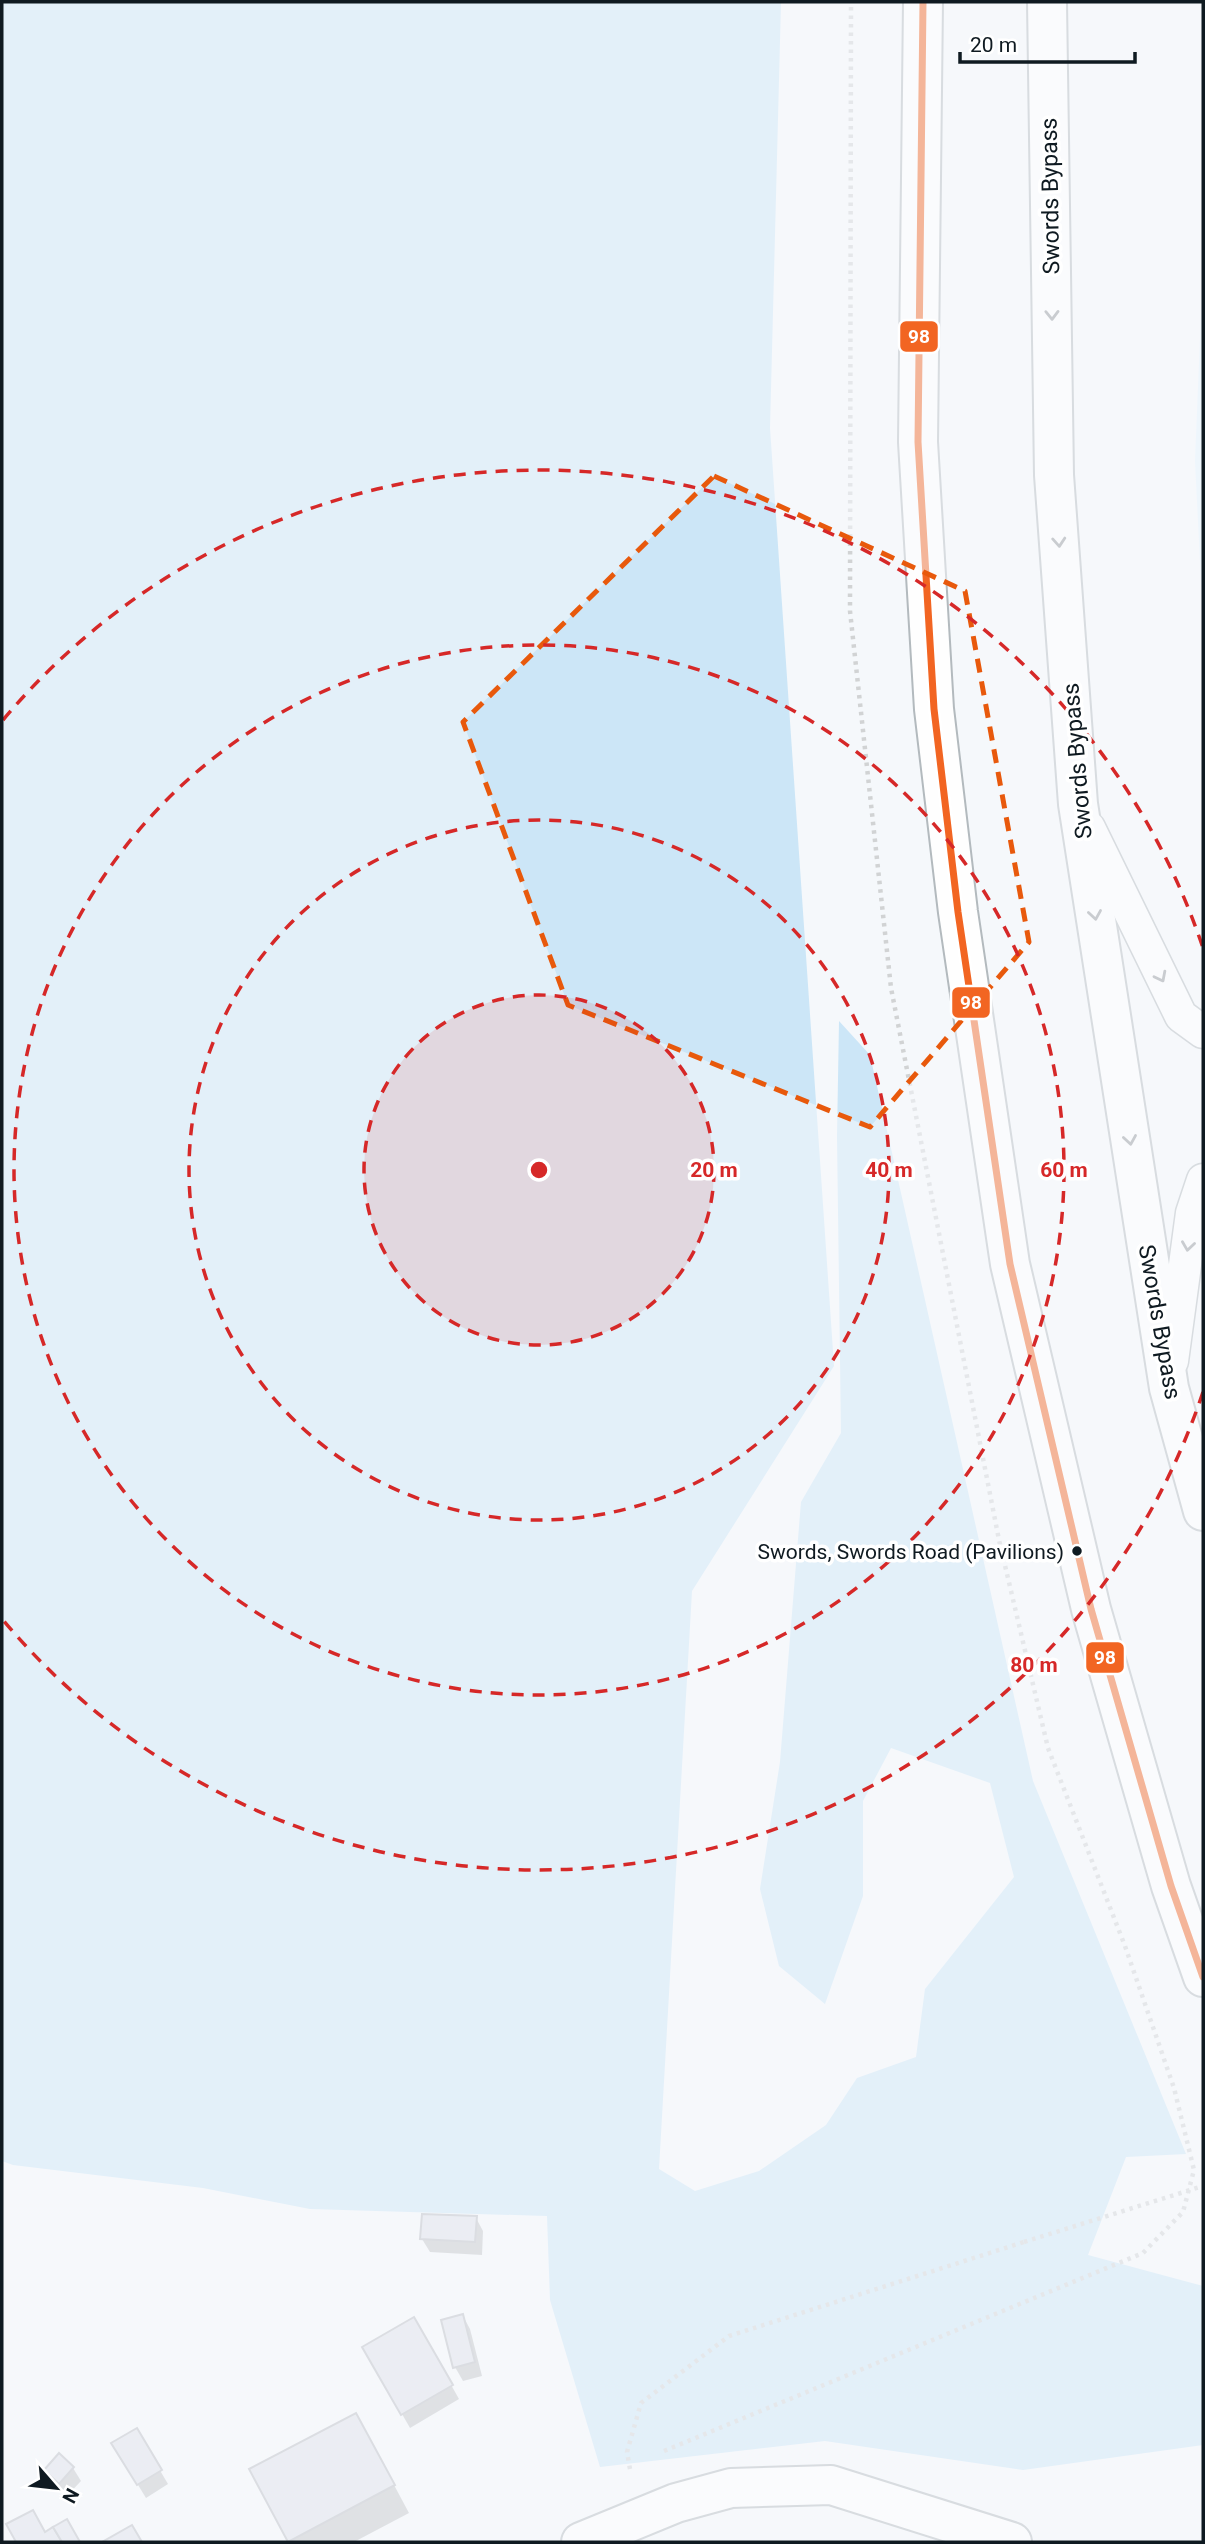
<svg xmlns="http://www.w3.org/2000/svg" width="1205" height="2544" font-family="Roboto,sans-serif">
<rect width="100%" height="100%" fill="#f5f8fb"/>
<path fill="#e5f3fd" d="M 1203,266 L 1203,621 L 1195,461 Z"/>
<path fill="#cce6f7" d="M 2,2 L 781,2 L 770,428 L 834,1366 L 692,1591 L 659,2169 L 695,2191 L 759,2171 L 826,2125 L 857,2078 L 916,2057 L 925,1989 L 1014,1877 L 990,1783 L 891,1748 L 863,1801 L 863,1896 L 825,2004 L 779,1966 L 760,1889 L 780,1762 L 801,1502 L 841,1433 L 837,1136 L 839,1021 L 870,1055 L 1033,1781 L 1186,2154 L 1126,2157 L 1088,2255 L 1203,2286 L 1203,2445 L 1023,2470 L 825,2441 L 600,2467 L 550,2300 L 547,2216 L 310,2209 L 203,2188 L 13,2165 L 2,2161 Z"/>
<g fill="#0003">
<path d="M 476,2218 L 483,2231 L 482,2255 L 430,2252 L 422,2239 Z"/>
<path d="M 463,2316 L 470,2329 L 482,2376 L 463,2381 L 455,2367 Z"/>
<path d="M 414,2319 L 459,2399 L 410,2428 L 364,2347 Z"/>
<path d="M 136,2430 L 168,2484 L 146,2498 L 121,2457 Z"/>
<path d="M 371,2442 L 409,2513 L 354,2542 L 290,2542 L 252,2470 Z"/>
<path d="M 73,2468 L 81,2481 L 67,2496 L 54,2484 L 46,2470 Z"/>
</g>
<g fill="#dde1e8" stroke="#babdc3" stroke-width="2">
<path d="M 422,2214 L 477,2216 L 475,2242 L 420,2239 Z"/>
<path d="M 463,2314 L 475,2362 L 453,2368 L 441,2320 Z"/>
<path d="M 414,2317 L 453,2385 L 401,2415 L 362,2347 Z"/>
<path d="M 356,2413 L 395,2485 L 288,2542 L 249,2469 Z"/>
<path d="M 137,2428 L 162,2470 L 137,2485 L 111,2443 Z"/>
<path d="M 59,2453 L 74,2467 L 59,2484 L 44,2470 Z"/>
<path d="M 33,2510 L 45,2532 L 53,2527 L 62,2542 L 16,2542 L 6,2524 Z"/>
<path d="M 67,2519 L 80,2542 L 62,2542 L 53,2527 Z"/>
<path d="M 132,2525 L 142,2542 L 102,2542 Z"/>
</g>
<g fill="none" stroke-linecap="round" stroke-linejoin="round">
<g stroke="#b3babe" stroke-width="35">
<g id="service">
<path d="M 1089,828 L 1181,1016 L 1203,1032"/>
<path d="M 1172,1361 L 1192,1213 L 1203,1180"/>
</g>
</g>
<g stroke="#b3babe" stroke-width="42">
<path id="tertiary" d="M 581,2542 L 676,2503 L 731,2488 L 831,2485 L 1012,2542"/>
</g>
<g stroke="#b3babe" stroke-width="42">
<g id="secondary">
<path d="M 923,2 L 918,442 L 934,709 L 958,912 L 1010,1264 L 1091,1609 L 1171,1886 L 1203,1977"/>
<path d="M 1047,2 L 1054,475 L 1078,804 L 1169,1388 L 1203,1511"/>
</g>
</g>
<g stroke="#d1d3d4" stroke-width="4.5" stroke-dasharray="3.5 5" stroke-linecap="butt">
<path d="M 664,2451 L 1143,2253 L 1183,2212 L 1194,2170 L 1174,2088 L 1125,1946 L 1048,1748 L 999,1540 L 891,988 L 850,611 L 851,2"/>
<path d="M 630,2469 L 627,2452 L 641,2403 L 729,2336 L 1024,2242"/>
</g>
<use href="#service" stroke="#fefefe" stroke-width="32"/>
<use href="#tertiary" stroke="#fefefe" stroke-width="38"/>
<use href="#secondary" stroke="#fefefe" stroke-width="38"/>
<path stroke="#d1d3d4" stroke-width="4.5" stroke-dasharray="3.5 5" stroke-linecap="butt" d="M 1024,2242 L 1203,2186"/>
<g stroke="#fff" stroke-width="12">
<path id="bus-1" d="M 923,2 L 918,442 L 934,709 L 958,912 L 1010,1264 L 1091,1609 L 1171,1886 L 1203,1977"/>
</g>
<use href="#bus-1" stroke="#f26522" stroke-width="7"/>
</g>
<defs><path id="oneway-chevron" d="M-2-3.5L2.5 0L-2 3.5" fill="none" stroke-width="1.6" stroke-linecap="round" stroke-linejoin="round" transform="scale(1.75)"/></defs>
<g stroke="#92979b">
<use href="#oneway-chevron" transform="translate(1052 315) rotate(89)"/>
<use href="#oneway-chevron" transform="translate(1059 542) rotate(86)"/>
<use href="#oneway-chevron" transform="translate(1095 915) rotate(81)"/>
<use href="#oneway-chevron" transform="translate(1161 977) rotate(63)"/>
<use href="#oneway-chevron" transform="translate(1130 1140) rotate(81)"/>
<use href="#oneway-chevron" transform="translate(1188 1246) rotate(98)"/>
</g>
<path d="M0 0H1205V2544H0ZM 714,476 L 965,591 L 1029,942 L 870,1127 L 568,1005 L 463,722 Z" fill="#f5f8fb" fill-opacity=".55" fill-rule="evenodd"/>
<path fill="none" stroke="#e8590c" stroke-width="5" stroke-dasharray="14 9" stroke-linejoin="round" d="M 714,476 L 965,591 L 1029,942 L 870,1127 L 568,1005 L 463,722 Z"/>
<circle cx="539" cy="1170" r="175" fill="#d62828" fill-opacity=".12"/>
<g fill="none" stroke="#d62828" stroke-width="3.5" stroke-dasharray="12 9">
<circle cx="539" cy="1170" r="175"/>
<circle cx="539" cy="1170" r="350"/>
<circle cx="539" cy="1170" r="525"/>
<path d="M1203 1392A700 700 0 0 1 3 1620M3 720A700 700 0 0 1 1203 948"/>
</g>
<circle fill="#0f1a21" stroke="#fff" stroke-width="2.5" cx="1077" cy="1551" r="6"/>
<g text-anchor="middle" stroke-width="7" stroke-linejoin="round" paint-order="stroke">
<g font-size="21" fill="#0f1a21" stroke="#fff" text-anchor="end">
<text x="1064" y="1559">Swords, Swords Road (Pavilions)</text>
</g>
<g font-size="23" fill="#0f1a21" stroke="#fff">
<text transform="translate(1050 196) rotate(-91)" y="8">Swords Bypass</text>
<text transform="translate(1077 761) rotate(-95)" y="8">Swords Bypass</text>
<text transform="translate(1160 1322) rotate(80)" y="8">Swords Bypass</text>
</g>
</g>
<circle cx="539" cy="1170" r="10" fill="#d62828" stroke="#fff" stroke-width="3.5"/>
<g font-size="21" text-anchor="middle" font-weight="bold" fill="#d62828" stroke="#fff" stroke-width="7" stroke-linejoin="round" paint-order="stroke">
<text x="714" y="1177">20 m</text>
<text x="889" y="1177">40 m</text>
<text x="1064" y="1177">60 m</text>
<text x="1034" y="1672">80 m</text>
</g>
<g stroke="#fff" stroke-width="2.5">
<rect x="899" y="320" width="40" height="33" rx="7" fill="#f26522"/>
<rect x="951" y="986" width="40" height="33" rx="7" fill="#f26522"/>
<rect x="1085" y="1641" width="40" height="33" rx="7" fill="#f26522"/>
</g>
<g font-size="19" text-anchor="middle" font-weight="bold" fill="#fff">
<text x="919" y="343">98</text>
<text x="971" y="1009">98</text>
<text x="1105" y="1664">98</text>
</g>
<rect width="1205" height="2544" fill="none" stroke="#0f1a21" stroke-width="7"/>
<g transform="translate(56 2488) rotate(118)" stroke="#ffffff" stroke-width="5" paint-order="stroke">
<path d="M0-5L12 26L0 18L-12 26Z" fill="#0f1a21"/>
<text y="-10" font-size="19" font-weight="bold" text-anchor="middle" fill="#0f1a21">N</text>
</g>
<path d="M960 52v10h175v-10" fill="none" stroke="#0f1a21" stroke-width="3.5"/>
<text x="970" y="52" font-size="21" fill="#0f1a21" stroke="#ffffff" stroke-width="5" paint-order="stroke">20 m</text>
</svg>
